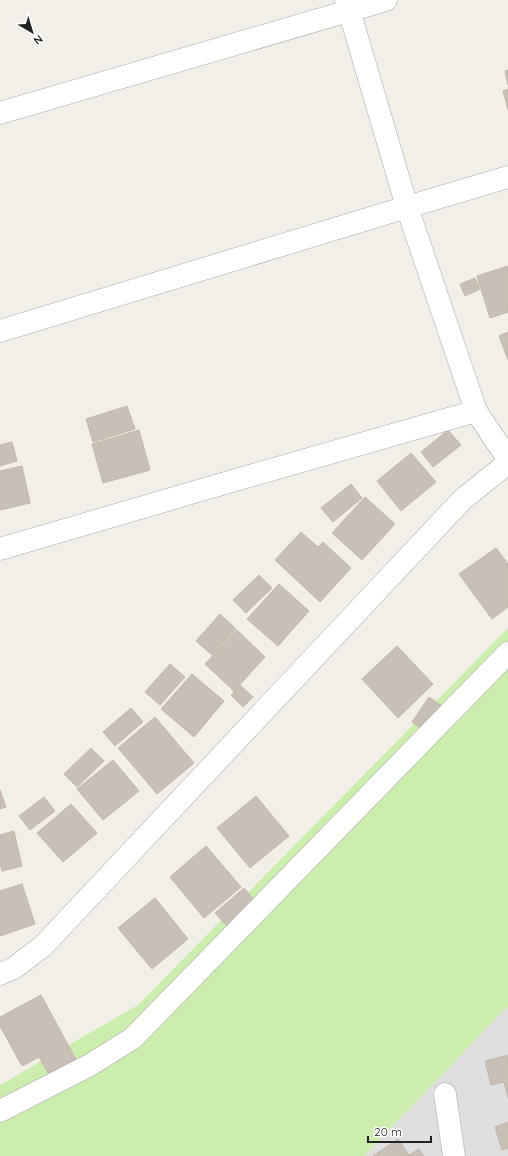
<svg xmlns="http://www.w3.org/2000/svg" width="508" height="1156" font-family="Quicksand,sans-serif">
<rect width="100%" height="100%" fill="#f2efe9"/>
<path fill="#e0dfdf" d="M 508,1006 L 508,1156 L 364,1156 Z"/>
<path fill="#cbedae" d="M 508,628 L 508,1006 L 364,1156 L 0,1156 L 0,1085 L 138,1005 Z"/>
<g fill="#c8bfb7" stroke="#c5b6aa">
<path d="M 508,70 L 508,85 L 505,71 Z"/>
<path d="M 508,89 L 508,110 L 503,91 Z"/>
<path d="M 508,266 L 508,312 L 490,318 L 477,276 Z"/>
<path d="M 475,278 L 480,289 L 465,296 L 460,284 Z"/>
<path d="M 508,332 L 508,360 L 499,336 Z"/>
<path d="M 127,406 L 135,429 L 93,442 L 86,419 Z"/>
<path d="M 139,430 L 150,470 L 103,483 L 92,444 Z"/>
<path d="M 448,430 L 461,445 L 433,467 L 421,452 Z"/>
<path d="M 12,442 L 17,461 L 0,466 L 0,445 Z"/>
<path d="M 411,453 L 436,482 L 401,511 L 377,481 Z"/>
<path d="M 22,466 L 30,503 L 0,510 L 0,471 Z"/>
<path d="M 351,484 L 362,498 L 333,522 L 321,508 Z"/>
<path d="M 365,497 L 395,524 L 362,560 L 332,533 Z"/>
<path d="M 301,532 L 318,547 L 323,542 L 351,568 L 320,602 L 275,560 Z"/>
<path d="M 496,548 L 508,564 L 508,607 L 492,619 L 459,574 Z"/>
<path d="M 259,575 L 272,588 L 246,613 L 233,600 Z"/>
<path d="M 279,584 L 309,611 L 278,646 L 247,619 Z"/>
<path d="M 220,614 L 236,629 L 212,655 L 196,641 Z"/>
<path d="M 237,630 L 265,657 L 234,691 L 205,664 Z"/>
<path d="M 397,646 L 433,684 L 398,718 L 362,679 Z"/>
<path d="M 170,664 L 185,677 L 160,705 L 145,692 Z"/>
<path d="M 192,674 L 224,701 L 194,737 L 161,709 Z"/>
<path d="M 240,685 L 253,697 L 243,707 L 231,695 Z"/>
<path d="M 429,697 L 442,706 L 425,731 L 412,722 Z"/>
<path d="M 131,708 L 143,722 L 115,746 L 103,732 Z"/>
<path d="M 155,717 L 194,763 L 157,794 L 118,748 Z"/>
<path d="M 91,748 L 104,761 L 77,787 L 64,774 Z"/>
<path d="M 113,760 L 139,791 L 103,820 L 77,789 Z"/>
<path d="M 0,790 L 6,807 L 0,809 Z"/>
<path d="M 256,796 L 289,836 L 250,868 L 217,828 Z"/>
<path d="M 44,797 L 55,811 L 30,830 L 19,816 Z"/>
<path d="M 71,804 L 97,833 L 63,862 L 37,833 Z"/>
<path d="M 14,831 L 22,866 L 2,871 L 0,863 L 0,835 Z"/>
<path d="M 206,846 L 241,887 L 204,918 L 170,877 Z"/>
<path d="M 22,884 L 35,924 L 0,936 L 0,891 Z"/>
<path d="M 244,888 L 255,901 L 227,926 L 215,913 Z"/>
<path d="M 155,898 L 188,939 L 152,969 L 118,928 Z"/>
<path d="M 41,995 L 79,1065 L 52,1080 L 39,1057 L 22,1066 L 0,1026 L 0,1017 Z"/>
<path d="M 508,1055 L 508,1098 L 504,1082 L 491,1085 L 485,1061 Z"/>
<path d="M 508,1122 L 508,1148 L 502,1150 L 495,1127 Z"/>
<path d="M 398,1139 L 409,1155 L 419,1149 L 424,1156 L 373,1156 Z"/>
</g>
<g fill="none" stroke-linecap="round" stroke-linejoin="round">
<g stroke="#a9a9a9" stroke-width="23">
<g id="street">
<path d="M 0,113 L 386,0"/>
<path d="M 508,177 L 407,207 L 476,411 L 508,459"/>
<path d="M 0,331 L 407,207 L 346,0"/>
<path d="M 0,549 L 239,479 L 476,411"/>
<path d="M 0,974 L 14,968 L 43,946 L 463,499 L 508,463"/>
<path d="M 445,1094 L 454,1156"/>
<path d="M 0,1111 L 90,1065 L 133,1038 L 508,653"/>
</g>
</g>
<use href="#street" stroke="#fff" stroke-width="22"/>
</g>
<g transform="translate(32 32) rotate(142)" stroke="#ffffff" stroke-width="3" paint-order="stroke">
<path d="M0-3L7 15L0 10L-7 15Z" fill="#222222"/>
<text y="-6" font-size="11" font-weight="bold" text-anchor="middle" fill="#222222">N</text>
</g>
<path d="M368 1136v6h63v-6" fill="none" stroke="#222222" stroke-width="2"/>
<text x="374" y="1136" font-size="12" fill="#222222" stroke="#ffffff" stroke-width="3" paint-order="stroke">20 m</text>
</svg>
